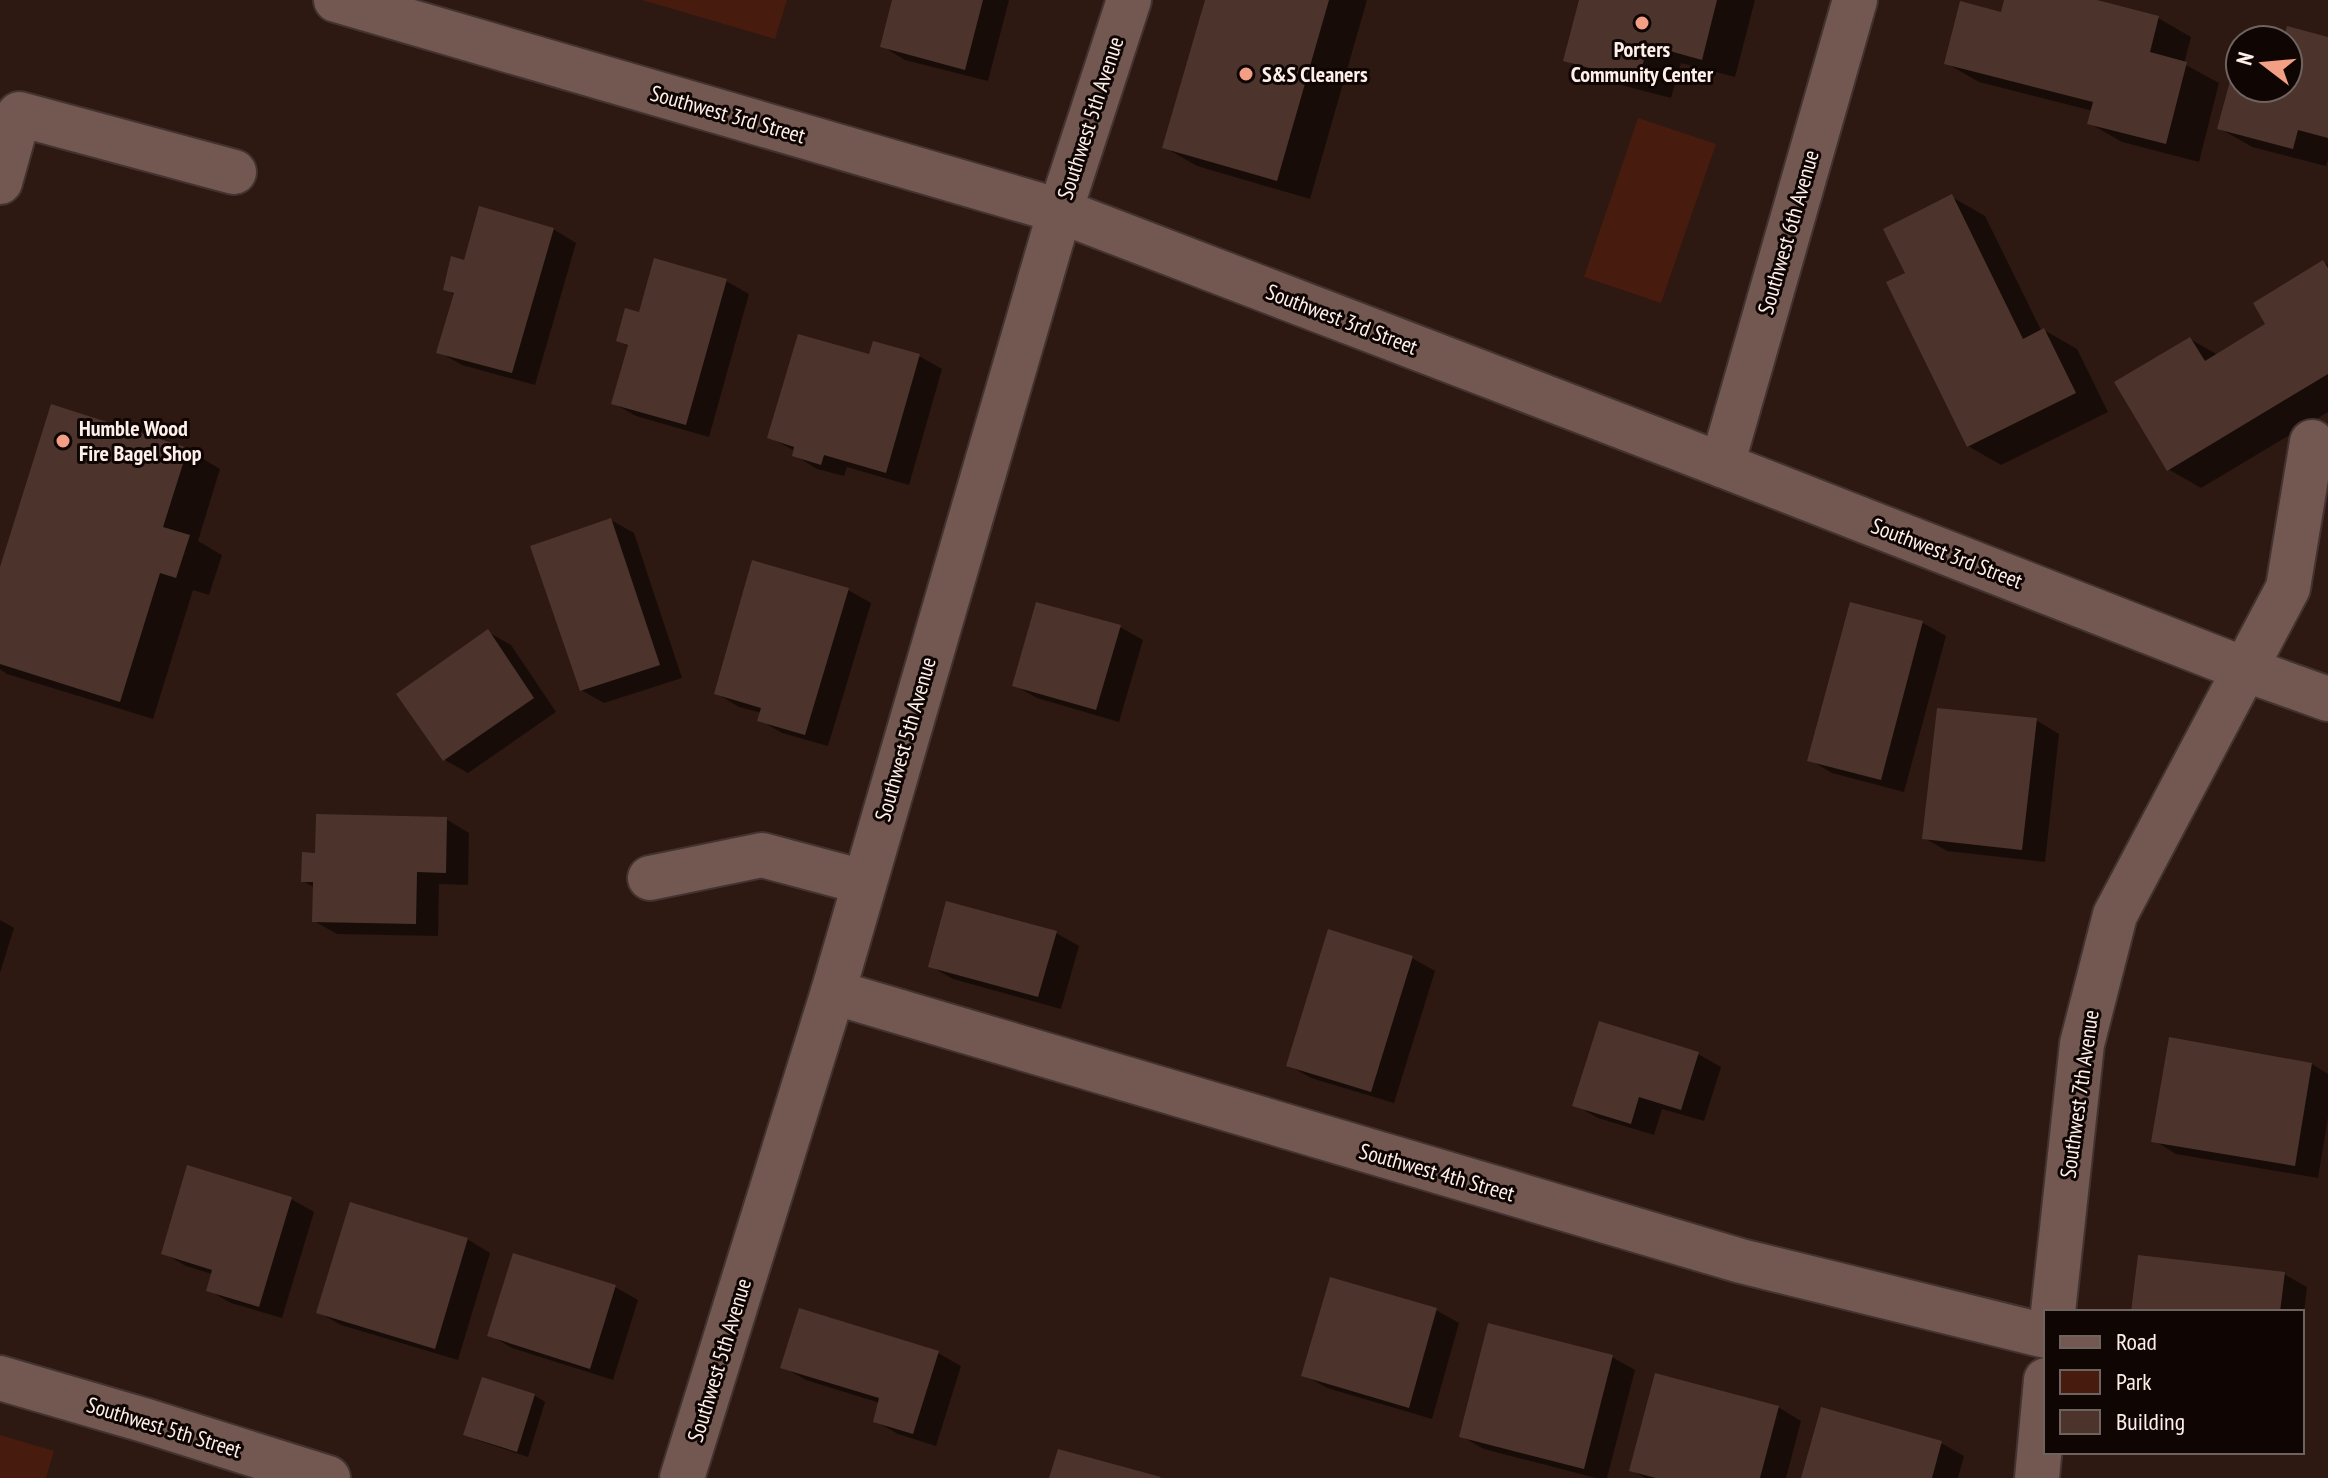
<svg xmlns="http://www.w3.org/2000/svg" width="2328" height="1478" font-family="'PT Sans Narrow',sans-serif">
<rect width="100%" height="100%" fill="#2d1812"/>
<g fill="#471b0d">
<path d="M 642,0 L 787,0 L 775,39 Z"/>
<path d="M 1638,118 L 1716,144 L 1661,303 L 1584,277 Z"/>
<path d="M 0,1435 L 54,1451 L 46,1478 L 0,1478 Z"/>
</g>
<g fill="#0007">
<path d="M 894,0 L 1009,0 L 988,81 L 905,60 L 882,46 Z"/>
<path d="M 1207,0 L 1367,0 L 1310,199 L 1197,166 L 1164,147 Z"/>
<path d="M 1581,0 L 1755,0 L 1735,77 L 1681,63 L 1671,98 L 1598,79 L 1565,60 Z"/>
<path d="M 2007,0 L 2089,0 L 2158,18 L 2191,37 L 2184,64 L 2219,83 L 2199,162 L 2122,142 L 2089,123 L 2093,111 L 1979,82 L 1946,63 L 2003,14 Z"/>
<path d="M 2328,39 L 2328,159 L 2326,166 L 2252,147 L 2219,128 L 2240,52 L 2240,88 L 2288,88 L 2288,40 L 2285,40 Z"/>
<path d="M 1952,197 L 1985,216 L 2042,332 L 2044,330 L 2077,349 L 2108,412 L 2001,465 L 1968,446 L 1907,274 Z"/>
<path d="M 553,229 L 576,243 L 535,385 L 462,365 L 439,352 L 455,295 L 445,289 L 466,262 Z"/>
<path d="M 655,261 L 726,281 L 749,294 L 709,437 L 636,416 L 613,403 L 629,347 L 618,340 L 640,314 Z"/>
<path d="M 2323,262 L 2328,265 L 2328,412 L 2201,488 L 2168,469 L 2190,339 L 2218,355 L 2268,325 Z"/>
<path d="M 919,356 L 942,369 L 909,485 L 847,467 L 844,476 L 817,469 L 794,455 L 795,451 L 769,437 L 870,357 Z"/>
<path d="M 52,407 L 188,450 L 220,469 L 198,541 L 222,555 L 209,595 L 193,590 L 153,719 L 7,674 L 0,669 L 0,573 Z"/>
<path d="M 611,520 L 634,533 L 682,678 L 604,703 L 581,690 Z"/>
<path d="M 848,590 L 871,603 L 828,746 L 782,733 L 760,720 L 762,713 L 739,707 L 716,693 Z"/>
<path d="M 1851,604 L 1923,623 L 1946,636 L 1904,792 L 1832,773 L 1810,760 Z"/>
<path d="M 1120,627 L 1143,640 L 1119,722 L 1037,698 L 1014,685 Z"/>
<path d="M 488,632 L 511,645 L 556,712 L 468,773 L 445,760 Z"/>
<path d="M 2036,720 L 2059,734 L 2045,862 L 1947,851 L 1924,838 Z"/>
<path d="M 446,819 L 469,833 L 468,885 L 439,884 L 438,936 L 337,934 L 314,921 L 315,888 L 303,881 L 317,855 Z"/>
<path d="M 0,920 L 14,928 L 0,973 Z"/>
<path d="M 1056,933 L 1079,946 L 1061,1009 L 953,979 L 930,966 Z"/>
<path d="M 1412,958 L 1435,971 L 1394,1103 L 1311,1078 L 1288,1065 Z"/>
<path d="M 2170,1040 L 2312,1064 L 2328,1074 L 2328,1117 L 2318,1178 L 2176,1154 L 2153,1140 Z"/>
<path d="M 1698,1054 L 1721,1067 L 1704,1121 L 1662,1109 L 1654,1135 L 1598,1118 L 1575,1105 Z"/>
<path d="M 291,1199 L 314,1212 L 282,1318 L 231,1303 L 208,1290 L 212,1274 L 186,1266 L 163,1253 Z"/>
<path d="M 467,1239 L 490,1253 L 458,1360 L 341,1325 L 318,1312 Z"/>
<path d="M 2284,1274 L 2307,1287 L 2302,1330 L 2302,1312 L 2133,1312 Z"/>
<path d="M 615,1287 L 638,1300 L 613,1380 L 512,1348 L 490,1335 Z"/>
<path d="M 1436,1310 L 1459,1323 L 1432,1419 L 1327,1388 L 1304,1375 Z"/>
<path d="M 938,1353 L 961,1366 L 936,1446 L 898,1434 L 875,1421 L 880,1403 L 806,1380 L 783,1367 Z"/>
<path d="M 1612,1357 L 1635,1370 L 1607,1478 L 1596,1478 L 1484,1449 L 1461,1436 Z"/>
<path d="M 534,1395 L 545,1402 L 528,1457 L 477,1440 L 466,1434 Z"/>
<path d="M 1778,1407 L 1801,1421 L 1786,1478 L 1645,1478 L 1631,1470 Z"/>
<path d="M 1941,1443 L 1964,1456 L 1958,1478 L 1803,1478 Z"/>
</g>
<g fill="#4c342d">
<path d="M 892,0 L 983,0 L 965,70 L 880,47 Z"/>
<path d="M 1205,0 L 1329,0 L 1277,181 L 1162,148 Z"/>
<path d="M 1579,0 L 1717,0 L 1702,60 L 1648,45 L 1638,81 L 1563,61 Z"/>
<path d="M 2004,0 L 2097,0 L 2159,16 L 2150,52 L 2187,62 L 2166,144 L 2087,124 L 2093,102 L 1944,64 L 1960,1 L 2001,12 Z"/>
<path d="M 2287,26 L 2328,37 L 2328,138 L 2298,130 L 2293,149 L 2217,129 L 2239,48 L 2240,88 L 2288,88 L 2288,40 L 2283,40 Z"/>
<path d="M 1952,194 L 2023,339 L 2044,328 L 2076,393 L 1967,447 L 1886,282 L 1905,273 L 1883,229 Z"/>
<path d="M 479,206 L 554,228 L 512,373 L 436,353 L 454,293 L 443,290 L 451,256 L 464,260 Z"/>
<path d="M 654,258 L 727,279 L 686,425 L 611,404 L 628,345 L 616,341 L 625,308 L 639,312 Z"/>
<path d="M 2323,260 L 2328,268 L 2328,374 L 2167,471 L 2114,382 L 2190,337 L 2205,361 L 2265,324 L 2253,303 Z"/>
<path d="M 798,334 L 869,354 L 873,341 L 920,354 L 886,473 L 824,455 L 821,465 L 792,456 L 794,447 L 767,438 Z"/>
<path d="M 51,404 L 188,448 L 163,527 L 190,535 L 176,578 L 160,573 L 120,702 L 0,664 L 0,567 Z"/>
<path d="M 611,518 L 660,665 L 580,691 L 530,546 Z"/>
<path d="M 752,560 L 849,588 L 805,735 L 757,721 L 761,708 L 714,694 Z"/>
<path d="M 1036,602 L 1121,625 L 1096,710 L 1012,686 Z"/>
<path d="M 1850,602 L 1923,621 L 1881,780 L 1807,761 Z"/>
<path d="M 488,629 L 534,698 L 443,761 L 396,694 Z"/>
<path d="M 1937,708 L 2037,718 L 2022,850 L 1922,839 Z"/>
<path d="M 316,814 L 447,817 L 446,873 L 417,872 L 416,924 L 312,922 L 313,882 L 301,882 L 302,852 L 315,853 Z"/>
<path d="M 946,901 L 1057,931 L 1038,997 L 928,967 Z"/>
<path d="M 1328,929 L 1413,956 L 1371,1092 L 1286,1066 Z"/>
<path d="M 1599,1021 L 1699,1052 L 1681,1110 L 1639,1097 L 1631,1124 L 1572,1106 Z"/>
<path d="M 2169,1037 L 2312,1063 L 2295,1166 L 2151,1142 Z"/>
<path d="M 187,1165 L 292,1197 L 259,1307 L 206,1291 L 212,1270 L 161,1254 Z"/>
<path d="M 350,1202 L 468,1238 L 435,1349 L 316,1313 Z"/>
<path d="M 513,1253 L 616,1285 L 590,1369 L 487,1336 Z"/>
<path d="M 2138,1255 L 2285,1272 L 2280,1312 L 2131,1312 Z"/>
<path d="M 1330,1277 L 1437,1308 L 1409,1408 L 1301,1376 Z"/>
<path d="M 799,1308 L 939,1351 L 913,1434 L 873,1422 L 879,1398 L 780,1368 Z"/>
<path d="M 1488,1323 L 1613,1355 L 1584,1469 L 1459,1437 Z"/>
<path d="M 1655,1373 L 1779,1406 L 1760,1478 L 1656,1478 L 1629,1471 Z"/>
<path d="M 482,1377 L 535,1394 L 517,1452 L 463,1435 Z"/>
<path d="M 1821,1407 L 1942,1441 L 1932,1478 L 1801,1478 Z"/>
<path d="M 1058,1449 L 1161,1477 L 1160,1478 L 1049,1478 Z"/>
</g>
<g fill="none" stroke-linecap="round" stroke-linejoin="round">
<g stroke="#433330" stroke-width="48">
<g id="minor">
<path d="M 336,0 L 1060,211 L 1722,465 L 2244,669 L 2328,699"/>
<path d="M 0,182 L 19,114 L 234,172"/>
<path d="M 1722,465 L 1855,0"/>
<path d="M 650,878 L 762,855 L 863,882"/>
<path d="M 833,992 L 1741,1261 L 2046,1336"/>
<path d="M 2053,1312 L 2082,1044 L 2115,915 L 2288,588 L 2312,442"/>
<path d="M 0,1378 L 147,1421 L 328,1478"/>
<path d="M 682,1478 L 833,992 L 1060,211 L 1129,0"/>
<path d="M 2037,1478 L 2046,1380"/>
</g>
</g>
<use href="#minor" stroke="#725850" stroke-width="44"/>
</g>
<g fill="#f39f85" stroke="#0f0604" stroke-width="3">
<circle cx="1642" cy="23" r="8"/>
<circle cx="1246" cy="74" r="8"/>
<circle cx="63" cy="441" r="8"/>
</g>
<g text-anchor="middle" stroke-width="6" stroke-linejoin="round" paint-order="stroke">
<g font-size="22" font-weight="bold" fill="#ffefea" stroke="#0f0604" text-anchor="start">
<text x="1642" y="57" text-anchor="middle">Porters<tspan x="1642" dy="25">Community Center</tspan></text>
<text x="1262" y="82">S&amp;S Cleaners</text>
<text x="79" y="436">Humble Wood<tspan x="79" dy="25">Fire Bagel Shop</tspan></text>
</g>
<g font-size="22" fill="#ffefea" stroke="#0f0604">
<text transform="translate(728 114) rotate(16)" y="8">Southwest 3rd Street</text>
<text transform="translate(1090 118) rotate(-72)" y="8">Southwest 5th Avenue</text>
<text transform="translate(1788 232) rotate(-74)" y="8">Southwest 6th Avenue</text>
<text transform="translate(1342 319) rotate(21)" y="8">Southwest 3rd Street</text>
<text transform="translate(1947 553) rotate(21)" y="8">Southwest 3rd Street</text>
<text transform="translate(905 739) rotate(-74)" y="8">Southwest 5th Avenue</text>
<text transform="translate(2079 1094) rotate(-82)" y="8">Southwest 7th Avenue</text>
<text transform="translate(1437 1172) rotate(16)" y="8">Southwest 4th Street</text>
<text transform="translate(719 1360) rotate(-73)" y="8">Southwest 5th Avenue</text>
<text transform="translate(164 1427) rotate(17)" y="8">Southwest 5th Street</text>
</g>
</g>
<rect x="2044" y="1310" width="260" height="144" fill="#0f0604" stroke="#6f6360" stroke-width="2"/>
<rect x="2060" y="1336" width="40" height="12" fill="#725850" stroke="#6f6360" stroke-width="2"/>
<text x="2116" y="1350" font-size="24" fill="#ffefea">Road</text>
<rect x="2060" y="1370" width="40" height="24" fill="#471b0d" stroke="#6f6360" stroke-width="2"/>
<text x="2116" y="1390" font-size="24" fill="#ffefea">Park</text>
<rect x="2060" y="1410" width="40" height="24" fill="#4c342d" stroke="#6f6360" stroke-width="2"/>
<text x="2116" y="1430" font-size="24" fill="#ffefea">Building</text>
<g transform="translate(2264 64) rotate(286)"><circle r="38" fill="#0f0604" stroke="#6f6360" stroke-width="2"/>
<path d="M0-6L14 30L0 20L-14 30Z" fill="#f39f85"/>
<text y="-12" font-size="22" font-weight="bold" text-anchor="middle" fill="#ffefea">N</text>
</g>
</svg>
